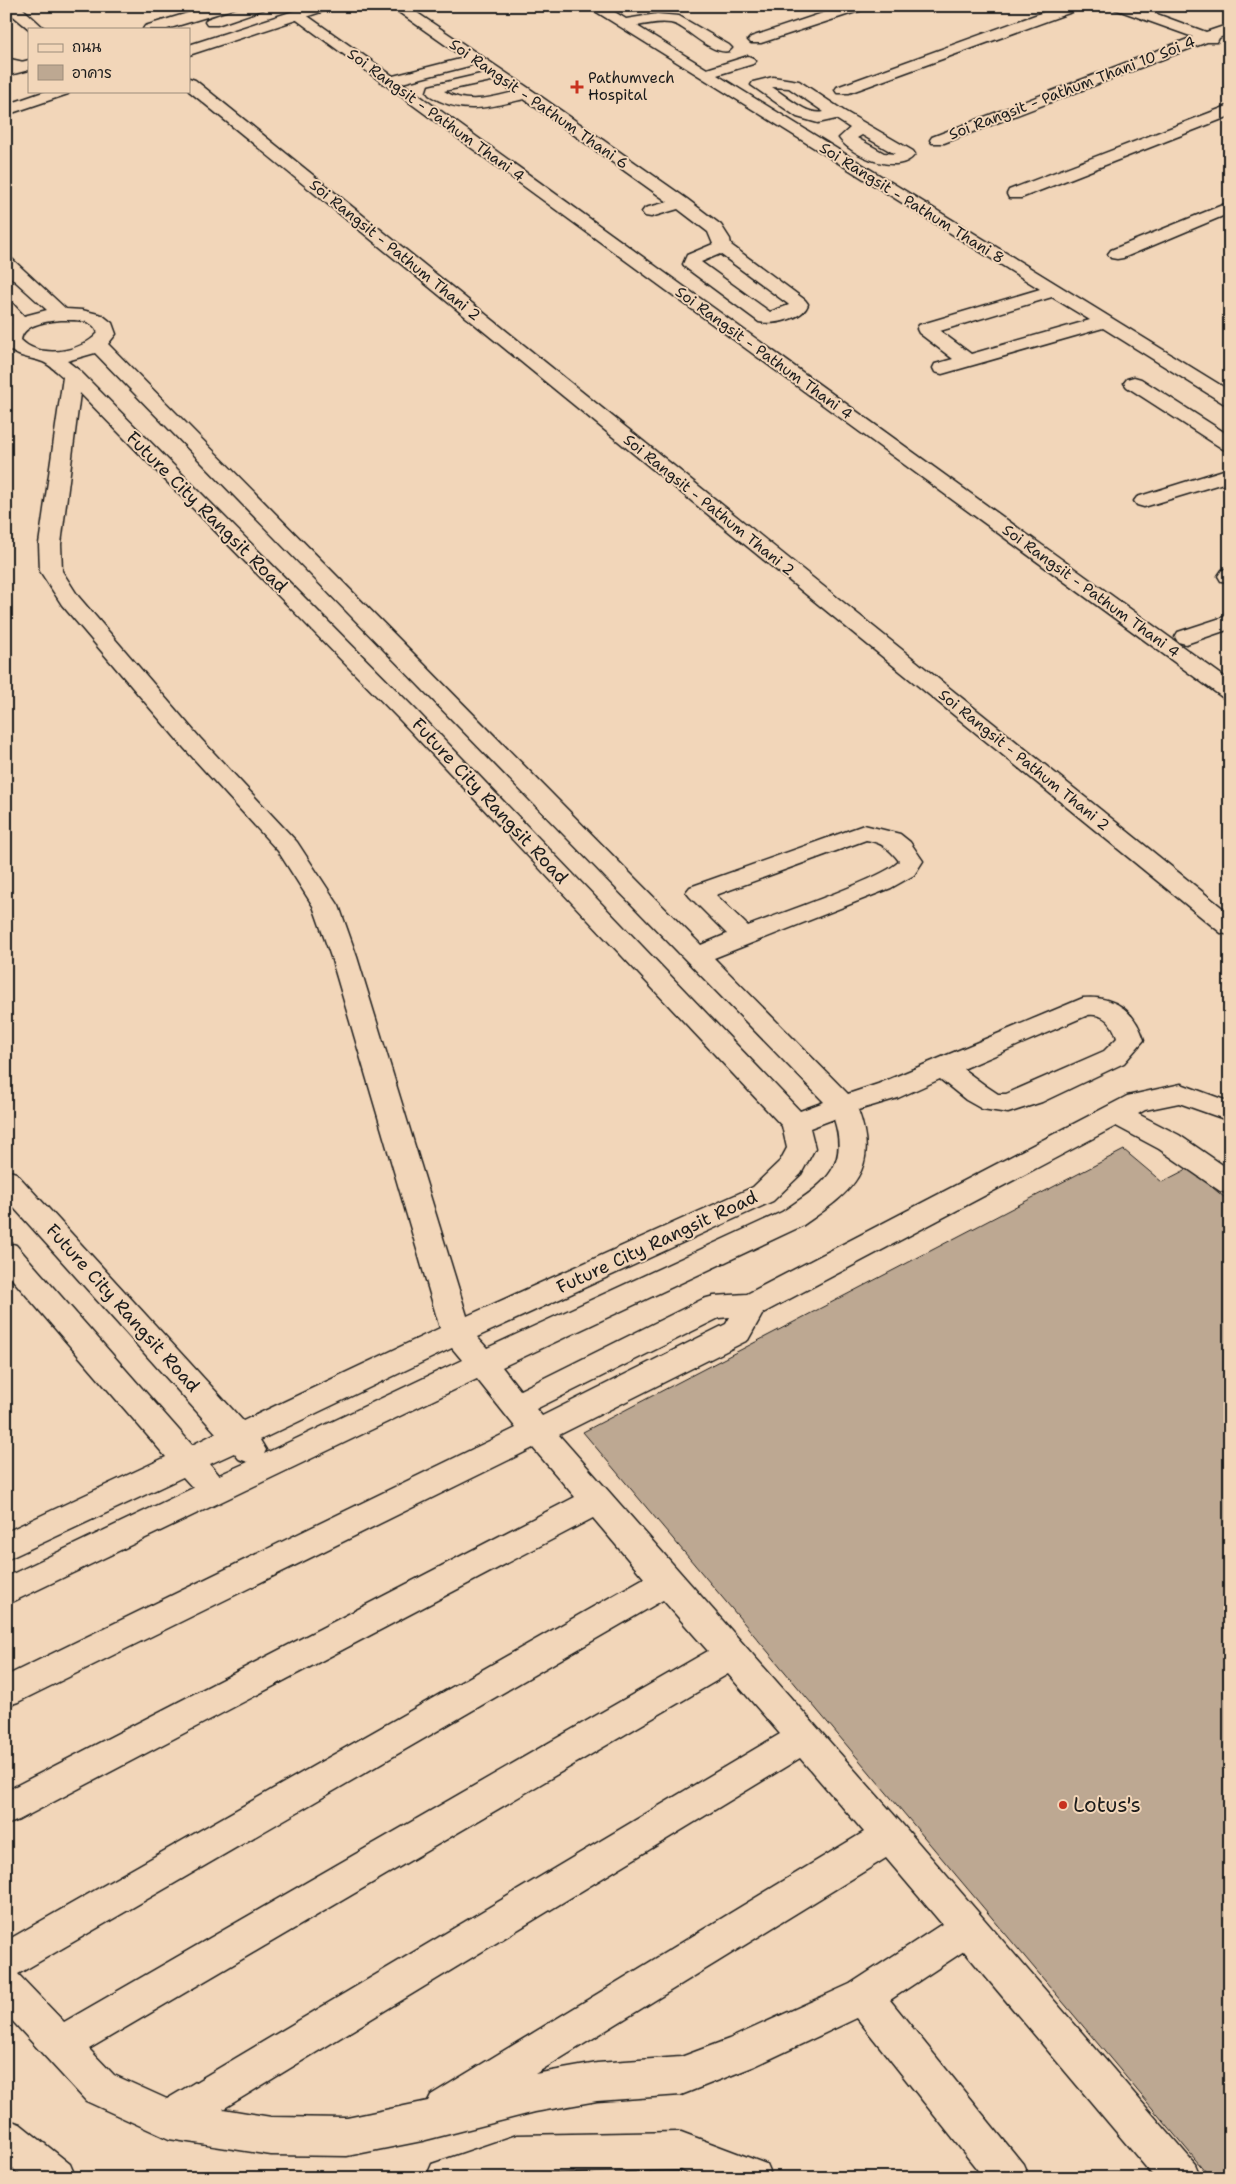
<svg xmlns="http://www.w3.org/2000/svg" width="1236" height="2184" font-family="'Shantell Sans','Playpen Sans Thai',sans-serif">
<rect width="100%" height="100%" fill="#f2d6b9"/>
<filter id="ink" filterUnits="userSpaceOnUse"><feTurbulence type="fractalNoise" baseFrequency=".02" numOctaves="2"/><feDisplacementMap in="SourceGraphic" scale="10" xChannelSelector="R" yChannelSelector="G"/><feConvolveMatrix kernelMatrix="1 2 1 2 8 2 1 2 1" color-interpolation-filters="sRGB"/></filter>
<g filter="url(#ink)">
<path fill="#bda892" stroke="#1c1c1c" d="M 1124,1150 L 1162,1182 L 1189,1168 L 1230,1202 L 1230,2178 L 1211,2178 L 583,1432 Z"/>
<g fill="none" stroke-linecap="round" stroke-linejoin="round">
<g stroke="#1c1c1c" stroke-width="3">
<g id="minor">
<path d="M 6,6 L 20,6 L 45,29 L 29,29 L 6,10 Z"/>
<path d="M 390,6 L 407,6 L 533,91 L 687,199 L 721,225 L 730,239 L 731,245 L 805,300 L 808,304 C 804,319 773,325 759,322 L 686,268 L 683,264 L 687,255 L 713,244 L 708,232 L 678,209 L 651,217 L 645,216 L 642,212 L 645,208 L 668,202 L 524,99 C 490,107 461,116 429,95 L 427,92 L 429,86 L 485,73 L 471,63 L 469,66 L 402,83 L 1230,681 L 1230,699 L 1222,697 L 290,15 L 292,12 L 302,12 L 393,76 L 464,58 ZM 496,80 L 514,92 C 490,98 466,105 444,91 ZM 720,254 L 788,304 L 789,305 L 770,312 L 701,262 Z"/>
<path d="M 587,6 L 605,6 L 626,19 L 657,14 L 679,16 L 729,45 L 732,48 L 729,51 C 713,55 691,32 677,25 C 665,20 649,24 637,26 L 707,69 L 748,56 L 753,58 L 756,61 L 753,64 L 717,75 L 1230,391 L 1230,405 L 1223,403 L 1103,328 L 942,374 L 935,372 L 933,368 L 935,364 L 953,359 L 919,333 L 917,329 L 919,325 L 1040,289 ZM 1052,297 L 1090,320 L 971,354 L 940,331 Z"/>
<path d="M 844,6 L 867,6 L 865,9 L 761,43 L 751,43 L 748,40 L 751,37 Z"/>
<path d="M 1060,6 L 1082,6 L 1080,9 L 849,93 L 837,93 L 835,90 L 837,87 Z"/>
<path d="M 1113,6 L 1135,6 L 1206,32 L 1230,24 L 1230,33 L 1219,38 L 1217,42 L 1207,42 L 944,143 L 932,143 L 930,140 L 932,137 L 1193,37 L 1115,9 Z"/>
<path d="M 6,58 L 28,63 L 29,69 L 23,71 L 6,68 Z"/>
<path d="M 773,77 L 799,81 L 844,111 L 913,151 L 915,154 C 900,177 851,156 839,138 L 850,128 L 836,119 L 818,123 L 797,117 L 751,85 L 753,82 ZM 772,87 L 789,88 L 824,112 C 806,116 787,96 772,87 ZM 862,135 L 895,154 L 884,153 L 857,138 Z"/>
<path d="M 189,78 L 195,80 L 1230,914 L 1230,935 L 1221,933 L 189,91 Z"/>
<path d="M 1230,105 L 1230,116 L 1021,198 L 1009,198 L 1007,194 L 1009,190 Z"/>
<path d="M 1230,202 L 1230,213 L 1123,258 L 1117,259 L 1111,258 L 1108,254 L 1111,250 Z"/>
<path d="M 6,258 L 12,259 L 66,309 L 82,310 L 102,315 L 112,323 L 116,334 L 108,344 L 701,945 L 727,934 L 690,897 L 686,892 L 690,887 L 864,825 L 900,834 L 910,842 L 923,861 L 914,875 L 891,888 L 714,958 L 848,1094 L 878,1084 L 1083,998 C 1114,995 1135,1011 1144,1040 L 1124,1063 L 1042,1102 L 1008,1113 L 982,1109 L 966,1100 L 940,1079 L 898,1098 L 858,1110 C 881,1173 850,1192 802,1226 L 502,1367 L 520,1390 L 703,1299 L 714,1296 L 747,1294 L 1127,1096 L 1181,1084 L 1230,1102 L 1230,1121 L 1179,1103 L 1145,1110 L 1138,1114 L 1179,1135 L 1230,1170 L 1230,1194 L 1220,1191 L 1159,1149 L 1116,1126 L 763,1313 L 748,1340 L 559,1435 L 903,1825 L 1195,2164 L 1201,2178 L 1155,2178 L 964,1951 L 890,2000 L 1023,2164 L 1029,2178 L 984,2178 L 857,2018 L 755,2066 L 681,2095 L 597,2101 L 535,2112 L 422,2141 L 347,2156 L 271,2155 L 169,2139 L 86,2101 L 6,2014 L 6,1941 L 644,1578 L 593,1518 L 19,1820 L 6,1825 L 6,1791 L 575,1497 L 533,1448 L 18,1702 L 6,1706 L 6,1676 L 516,1428 L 477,1379 L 6,1605 L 6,1577 L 193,1488 L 183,1477 L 6,1560 L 6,1532 L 166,1457 L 6,1272 L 6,1242 L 16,1245 L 192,1445 L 216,1433 L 6,1199 L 6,1170 L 16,1173 L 243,1421 L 440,1328 L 331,957 L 313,906 L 278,851 L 184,748 L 62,605 L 40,571 L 39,544 L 63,377 C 57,372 50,365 43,362 C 29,357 18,358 6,347 L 6,330 L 11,324 L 6,318 L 6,302 L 12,303 L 24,316 L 47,310 L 6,273 ZM 61,320 C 74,320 93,318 98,333 C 80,353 40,359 21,340 C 23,324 48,321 61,320 ZM 95,353 L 824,1102 L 800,1111 L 416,710 L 80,371 L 67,361 ZM 80,393 L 400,720 L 782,1126 L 787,1148 L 780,1161 L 753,1187 L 467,1316 L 357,957 L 339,906 L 297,842 L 200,738 L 78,596 L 62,571 L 61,544 ZM 866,840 C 881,842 890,849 899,861 C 888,877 773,916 748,926 L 716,895 ZM 1088,1015 C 1104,1013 1113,1024 1117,1038 L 1104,1051 L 1006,1094 L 998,1094 L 986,1086 L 963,1069 ZM 834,1119 C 851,1171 819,1186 782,1212 L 487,1348 L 477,1337 L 773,1201 L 801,1174 L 815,1148 L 810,1128 ZM 730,1317 L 726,1324 L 542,1416 L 536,1409 L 719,1318 ZM 452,1348 L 462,1360 L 264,1454 L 266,1450 L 260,1440 ZM 234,1453 L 239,1459 L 248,1462 L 219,1475 L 210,1464 ZM 663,1600 L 708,1651 L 64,2022 L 18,1974 ZM 728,1674 L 780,1734 L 167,2099 L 114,2075 L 89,2049 ZM 800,1758 L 864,1832 L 431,2095 L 428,2101 L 347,2118 L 271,2117 L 223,2109 ZM 886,1858 L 942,1924 L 850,1984 L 729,2039 L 681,2057 L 597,2063 L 535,2074 Z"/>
<path d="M 1134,377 L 1141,379 L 1230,436 L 1230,451 L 1223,449 L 1127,387 L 1124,383 L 1127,379 Z"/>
<path d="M 1230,468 L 1230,481 L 1144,507 L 1137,505 L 1134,501 L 1137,497 Z"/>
<path d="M 1230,569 L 1230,582 L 1221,581 L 1218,576 L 1222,570 Z"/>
<path d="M 1230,615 L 1230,629 L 1186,644 L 1178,642 L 1175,637 L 1178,632 Z"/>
</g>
</g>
<g stroke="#1c1c1c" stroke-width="3">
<g id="major">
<path d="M 211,6 L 235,6 L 233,9 L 167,29 L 143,29 L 145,26 Z"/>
<path d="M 244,6 L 266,6 L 264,9 L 217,25 L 207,25 L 205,22 L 207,19 Z"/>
<path d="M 309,6 L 332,6 L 330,9 L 189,55 L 189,45 Z"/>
<path d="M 29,60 L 29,70 L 6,76 L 6,66 Z"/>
<path d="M 46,91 L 70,91 L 68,94 L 6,115 L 6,105 Z"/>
<path d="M 6,2119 L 20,2124 L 70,2164 L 76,2178 L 24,2178 L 6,2163 Z"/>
<path d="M 681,2132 L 766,2164 L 772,2178 L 700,2178 L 681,2170 L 517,2173 L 504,2178 L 426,2178 L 432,2164 L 517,2135 Z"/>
</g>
</g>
<use href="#minor" fill="#f2d6b9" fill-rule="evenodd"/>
<use href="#major" fill="#f2d6b9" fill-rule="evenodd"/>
</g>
</g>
<g fill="#c8321e" stroke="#f2d6b9" stroke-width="2">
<path d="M574.5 79.5h5v5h5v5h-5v5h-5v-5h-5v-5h5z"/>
<circle cx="1063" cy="1805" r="5"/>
</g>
<g text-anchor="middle" stroke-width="4" stroke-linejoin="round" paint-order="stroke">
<g font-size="15" fill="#1c1c1c" stroke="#f2d6b9" text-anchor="start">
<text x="588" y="83">Pathumvech<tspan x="588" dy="17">Hospital</tspan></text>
</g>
<g font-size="15" fill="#1c1c1c" stroke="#f2d6b9">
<text transform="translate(1072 88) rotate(-21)" y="5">Soi Rangsit - Pathum Thani 10 Soi 4</text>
<text transform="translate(539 104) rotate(35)" y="5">Soi Rangsit - Pathum Thani 6</text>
<text transform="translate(436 115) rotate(36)" y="5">Soi Rangsit - Pathum Thani 4</text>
<text transform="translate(912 203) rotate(32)" y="5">Soi Rangsit - Pathum Thani 8</text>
<text transform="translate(395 250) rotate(39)" y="5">Soi Rangsit - Pathum Thani 2</text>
<text transform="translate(764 353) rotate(36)" y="5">Soi Rangsit - Pathum Thani 4</text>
<text transform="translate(709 505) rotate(39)" y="5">Soi Rangsit - Pathum Thani 2</text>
<text transform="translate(1091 591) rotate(36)" y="5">Soi Rangsit - Pathum Thani 4</text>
<text transform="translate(1024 760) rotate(39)" y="5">Soi Rangsit - Pathum Thani 2</text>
</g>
<g font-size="18" fill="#1c1c1c" stroke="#f2d6b9">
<text transform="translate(207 512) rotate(45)" y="6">Future City Rangsit Road</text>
<text transform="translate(490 801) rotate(47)" y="6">Future City Rangsit Road</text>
<text transform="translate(657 1242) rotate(-25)" y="6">Future City Rangsit Road</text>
<text transform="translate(123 1308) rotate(48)" y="6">Future City Rangsit Road</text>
</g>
<g font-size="21" fill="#1c1c1c" stroke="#f2d6b9" text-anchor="start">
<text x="1073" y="1812">Lotus's</text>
</g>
</g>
<rect width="1236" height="2184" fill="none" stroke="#f2d6b9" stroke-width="25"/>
<rect x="12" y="12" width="1211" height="2159" fill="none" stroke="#1c1c1c" stroke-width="2" filter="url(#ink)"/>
<rect x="28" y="28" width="162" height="65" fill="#f2d6b9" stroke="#9c8c7a"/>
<rect x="38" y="44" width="25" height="8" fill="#f2d6b9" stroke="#9c8c7a"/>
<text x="72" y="52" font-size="15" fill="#1c1c1c">ถนน</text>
<rect x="38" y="65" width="25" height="15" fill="#bda892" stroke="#9c8c7a"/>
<text x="72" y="78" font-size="15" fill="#1c1c1c">อาคาร</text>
</svg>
